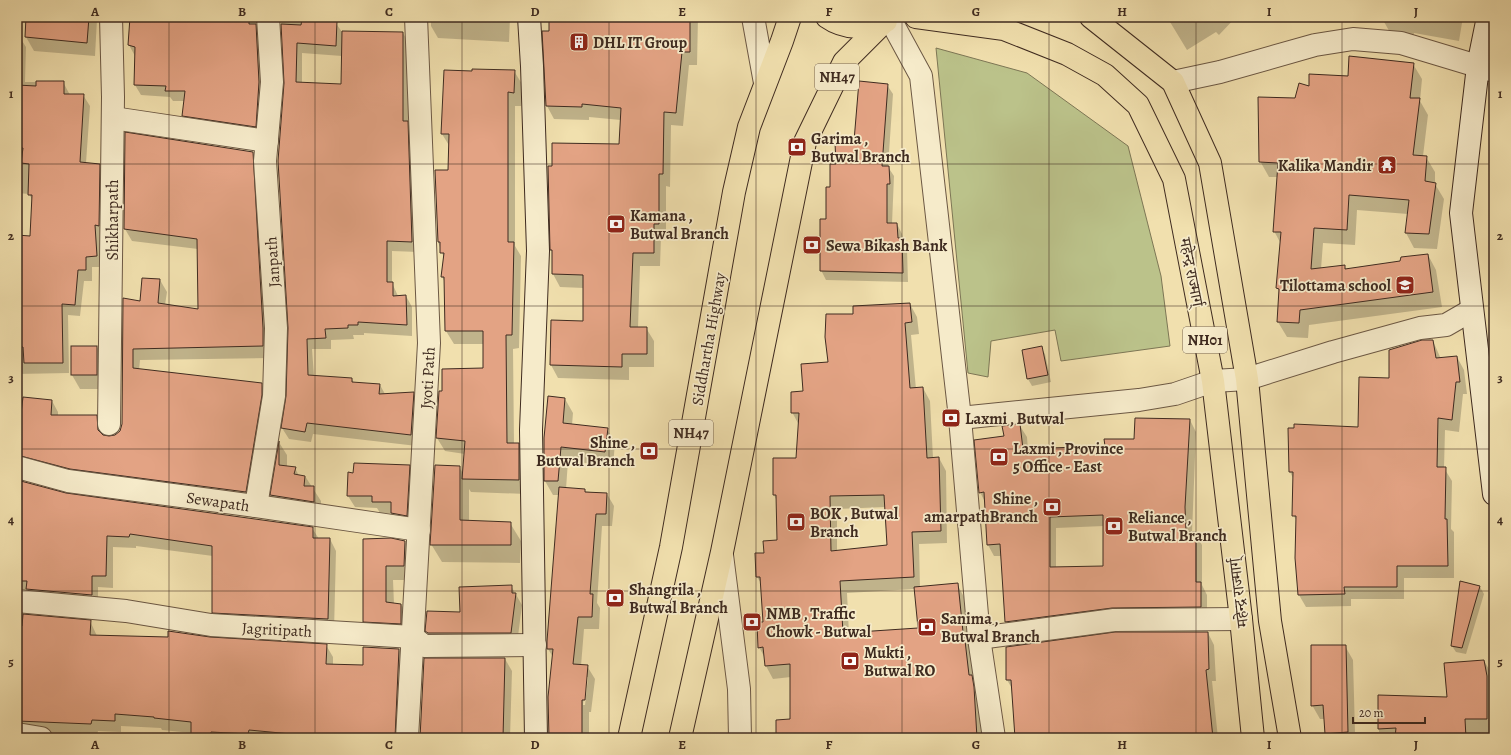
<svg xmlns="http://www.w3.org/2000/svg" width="1511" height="755" font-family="Alegreya,'Noto Serif Devanagari',serif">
<rect width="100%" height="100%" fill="#f1e0ae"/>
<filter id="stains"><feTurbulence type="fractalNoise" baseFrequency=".005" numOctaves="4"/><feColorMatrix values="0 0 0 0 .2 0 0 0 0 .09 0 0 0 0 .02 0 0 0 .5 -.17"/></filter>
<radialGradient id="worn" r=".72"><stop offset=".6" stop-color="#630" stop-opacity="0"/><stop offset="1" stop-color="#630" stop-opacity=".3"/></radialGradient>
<path fill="#bbc28a" stroke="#7d7655" d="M 936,48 L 1027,73 L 1128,146 L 1161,276 L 1170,346 L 1061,361 L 1055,330 L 991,341 L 988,377 L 968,373 Z"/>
<g fill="#0003" fill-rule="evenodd">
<path d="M 27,17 L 96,17 L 97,19 L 95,56 L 34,51 L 26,37 Z"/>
<path d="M 131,17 L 268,17 L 261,137 L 190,126 L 183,116 L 185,101 L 173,101 L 170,97 L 141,95 L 135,85 L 135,56 L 129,45 Z"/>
<path d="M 281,17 L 335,17 L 335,22 L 342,32 L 403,33 L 409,44 L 408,124 L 413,133 L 418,252 L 392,251 L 392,283 L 398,296 L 406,296 L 412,307 L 412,336 L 364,333 L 364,335 L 353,335 L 354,339 L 331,340 L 331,349 L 312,349 L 314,376 L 352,379 L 354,383 L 380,385 L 385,394 L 413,393 L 419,404 L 417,446 L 313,434 L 311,442 L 289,439 L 282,428 L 287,397 L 289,328 L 285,83 ZM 302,53 L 342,56 L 342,85 L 302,83 Z"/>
<path d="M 431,17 L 510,17 L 509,42 L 438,38 L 431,26 Z"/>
<path d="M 550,17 L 698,17 L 697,65 L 689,65 L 683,126 L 671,125 L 670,187 L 666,186 L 666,237 L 661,237 L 660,266 L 640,266 L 638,328 L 646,328 L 654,341 L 654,367 L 629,367 L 629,380 L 558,378 L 551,365 L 584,322 L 584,288 L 560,287 L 553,274 L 553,253 L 551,250 L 549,167 L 620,145 L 621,120 L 589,117 L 589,120 L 554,119 L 547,106 Z"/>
<path d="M 1167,17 L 1236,17 L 1219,35 L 1216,32 L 1187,50 Z"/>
<path d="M 1352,17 L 1463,17 L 1459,41 L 1414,33 L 1413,39 L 1392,36 L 1383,20 L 1353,19 Z"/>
<path d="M 17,36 L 19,36 L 26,47 L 25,82 L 63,82 L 70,95 L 83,95 L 90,106 L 86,163 L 99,165 L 105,176 L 105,236 L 100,236 L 103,267 L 92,267 L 92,281 L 84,281 L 80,316 L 68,315 L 69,373 L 17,374 L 17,236 L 31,237 L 33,201 L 29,194 L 17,193 Z"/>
<path d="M 1413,64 L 1422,79 L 1420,101 L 1428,115 L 1423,156 L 1426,157 L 1435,172 L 1435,184 L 1444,199 L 1437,249 L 1414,248 L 1406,233 L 1408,214 L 1357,210 L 1355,245 L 1323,243 L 1321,269 L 1344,266 L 1347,270 L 1401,262 L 1428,255 L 1436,270 L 1442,307 L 1309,325 L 1308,338 L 1287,337 L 1278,322 L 1280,292 L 1277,288 L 1281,244 L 1274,231 L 1278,177 L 1269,177 L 1260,161 L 1296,99 L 1310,87 Z"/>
<path d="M 514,71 L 522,84 L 521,106 L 515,106 L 515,246 L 521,256 L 519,348 L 513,349 L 514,444 L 518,444 L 526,458 L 526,494 L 471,492 L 469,489 L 469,521 L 510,523 L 521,541 L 520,563 L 442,562 L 431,544 L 459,467 L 464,475 L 465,454 L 445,451 L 437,438 L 484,369 L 484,344 L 454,344 L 446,331 L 445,282 L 442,277 L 444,258 L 438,242 L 436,171 L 449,171 L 450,147 L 442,134 L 473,72 Z"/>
<path d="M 887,85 L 893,94 L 888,167 L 894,176 L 892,224 L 897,224 L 902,234 L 903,241 L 907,249 L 908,282 L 826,280 L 821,270 L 831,188 L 838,165 L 855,142 Z"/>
<path d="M 253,153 L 259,164 L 269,358 L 140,360 L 139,370 L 261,384 L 268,396 L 252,503 L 17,469 L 17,397 L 52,401 L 58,412 L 58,416 L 96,416 L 103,428 L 104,436 L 108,437 L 116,436 L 121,431 L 122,424 L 124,300 L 141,302 L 160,280 L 167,292 L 165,305 L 199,310 L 198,249 L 132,241 L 125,229 Z"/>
<path d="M 910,304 L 917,317 L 919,334 L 911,335 L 916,389 L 923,388 L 930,401 L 933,458 L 939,458 L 946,471 L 947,543 L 919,544 L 920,588 L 957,584 L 964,597 L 983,738 L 777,738 L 791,720 L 791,677 L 773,679 L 766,666 L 765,658 L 759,647 L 764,623 L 761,583 L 757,577 L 765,553 L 778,541 L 777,501 L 774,495 L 797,459 L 799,425 L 792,412 L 805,392 L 829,363 L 854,315 ZM 886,507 L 888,546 L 837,551 L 837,509 ZM 915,589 L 919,628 L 849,634 L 847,593 Z"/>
<path d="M 1433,341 L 1441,359 L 1457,357 L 1464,370 L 1467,394 L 1463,394 L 1459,432 L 1445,430 L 1444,468 L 1452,481 L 1451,529 L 1454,532 L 1454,578 L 1404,578 L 1404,599 L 1351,599 L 1351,606 L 1306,607 L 1299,595 L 1297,521 L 1293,515 L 1294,480 L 1290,472 L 1359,428 L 1390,379 Z"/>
<path d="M 72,347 L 97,347 L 105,360 L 105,389 L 80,389 L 72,375 Z"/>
<path d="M 1041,348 L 1045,354 L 1051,382 L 1032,386 L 1028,379 L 1023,351 Z"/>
<path d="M 565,399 L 573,413 L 572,425 L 607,429 L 615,443 L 613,466 L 568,461 L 566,489 L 607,494 L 614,506 L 612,526 L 602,526 L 597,603 L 600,608 L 599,629 L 584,629 L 581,666 L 587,666 L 595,679 L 591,712 L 589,712 L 589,738 L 550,738 L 553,657 L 548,649 L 559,495 L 553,495 L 545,481 ZM 586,677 L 588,677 L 585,705 L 583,705 Z"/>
<path d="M 1190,420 L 1196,432 L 1192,533 L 1195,533 L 1202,545 L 1202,585 L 1207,595 L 1207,618 L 1013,633 L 1006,622 L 1002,556 L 994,556 L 988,545 L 985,502 L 980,492 L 1005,437 L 1020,426 L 1027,437 L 1028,450 L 1106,447 L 1135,440 ZM 1104,526 L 1104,567 L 1056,568 L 1056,528 Z"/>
<path d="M 280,444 L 287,455 L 287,467 L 295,468 L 299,476 L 305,476 L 321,501 L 321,515 L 279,509 L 271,495 Z"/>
<path d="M 409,466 L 416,478 L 413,527 L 399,525 L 392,514 L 380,513 L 377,508 L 355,507 L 348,496 L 354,474 Z"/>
<path d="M 17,481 L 66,494 L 312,528 L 319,539 L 330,539 L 336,551 L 334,631 L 220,624 L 213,612 L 213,556 L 136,546 L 136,548 L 113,547 L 113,588 L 98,587 L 98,607 L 17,602 Z"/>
<path d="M 364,540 L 405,542 L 413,555 L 412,580 L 393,580 L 394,604 L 401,604 L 409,618 L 408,637 L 372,635 L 364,621 Z"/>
<path d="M 1461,582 L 1480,587 L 1484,594 L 1466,654 L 1456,652 L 1452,646 Z"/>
<path d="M 511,586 L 522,605 L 517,644 L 433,642 L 426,631 Z"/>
<path d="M 17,615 L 90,621 L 97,636 L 210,638 L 326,645 L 333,657 L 333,665 L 364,666 L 399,650 L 406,661 L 402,738 L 192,738 L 192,733 L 162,730 L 161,728 L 121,726 L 121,732 L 98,731 L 97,735 L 88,734 L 88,738 L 52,738 L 17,733 Z"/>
<path d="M 1208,633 L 1214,645 L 1216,681 L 1212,681 L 1218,738 L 1019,738 L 1013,690 L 1007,680 Z"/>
<path d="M 1345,646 L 1353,660 L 1355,732 L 1379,732 L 1379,696 L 1448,698 L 1484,661 L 1492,674 L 1494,695 L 1494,738 L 1328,738 L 1325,719 L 1320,719 L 1312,705 Z"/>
<path d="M 505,659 L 512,671 L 510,738 L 421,738 Z"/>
</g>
<g fill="#e3a384" stroke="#3f2b20" fill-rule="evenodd">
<path d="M 26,17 L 89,17 L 87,43 L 25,37 Z"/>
<path d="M 130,17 L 249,17 L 249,24 L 256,24 L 259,82 L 256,127 L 182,116 L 185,91 L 165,91 L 166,86 L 134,85 L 135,47 L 128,45 Z"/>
<path d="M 549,17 L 690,17 L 690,52 L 682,52 L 676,113 L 664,112 L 663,174 L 659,174 L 659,224 L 654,224 L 654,253 L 633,253 L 630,327 L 647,327 L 647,354 L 622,354 L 622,367 L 550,365 L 551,320 L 583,321 L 583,275 L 552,274 L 552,250 L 550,250 L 548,166 L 552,166 L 552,143 L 619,144 L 621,108 L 582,104 L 582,107 L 546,106 L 542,31 L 549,31 Z"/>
<path d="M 302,19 L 337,21 L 336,46 L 297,43 L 296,82 L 341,84 L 342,31 L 403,32 L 403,121 L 408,121 L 412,242 L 387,241 L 387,282 L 393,282 L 393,296 L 406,295 L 407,325 L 358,322 L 358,325 L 348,325 L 348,328 L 325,329 L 326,338 L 307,339 L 308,375 L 352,378 L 352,382 L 380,384 L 379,394 L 414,392 L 411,435 L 307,423 L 305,432 L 281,428 L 286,396 L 288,328 L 278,161 L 284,83 L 281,24 L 301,25 Z"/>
<path d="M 1349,56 L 1414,63 L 1410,98 L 1420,98 L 1413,155 L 1427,156 L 1425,181 L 1436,183 L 1429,234 L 1405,233 L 1409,200 L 1349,195 L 1347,230 L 1314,228 L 1311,269 L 1345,265 L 1345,269 L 1400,261 L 1401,257 L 1428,254 L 1433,292 L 1300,310 L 1299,323 L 1277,322 L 1279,289 L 1276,288 L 1281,232 L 1273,232 L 1278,163 L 1259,162 L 1258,97 L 1295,98 L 1299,83 L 1309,86 L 1309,74 L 1348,76 Z"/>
<path d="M 472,69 L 515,70 L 514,93 L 508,92 L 508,242 L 514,242 L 512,335 L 506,335 L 507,443 L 519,443 L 519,480 L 462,479 L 465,441 L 436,438 L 439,391 L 442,391 L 442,369 L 483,368 L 483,331 L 445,331 L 444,277 L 441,277 L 444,253 L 440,253 L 440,242 L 438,242 L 435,170 L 448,170 L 449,134 L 441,134 L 444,70 L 472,71 Z"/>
<path d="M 36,81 L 64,81 L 64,94 L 84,94 L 80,162 L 100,164 L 99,226 L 95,225 L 97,256 L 86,257 L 86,270 L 78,270 L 75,305 L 62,304 L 63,363 L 24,363 L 23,347 L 17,347 L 17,316 L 20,316 L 20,265 L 17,265 L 17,235 L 30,236 L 32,195 L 28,195 L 29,164 L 21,163 L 23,148 L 17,148 L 17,85 L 36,86 Z"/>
<path d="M 859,81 L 888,84 L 882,166 L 889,166 L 890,184 L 887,184 L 887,223 L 897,223 L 898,238 L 902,238 L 903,273 L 820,271 L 820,219 L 826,219 L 826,187 L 830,187 L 830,164 L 836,164 L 835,143 L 854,141 Z"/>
<path d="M 125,132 L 253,152 L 263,328 L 263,346 L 133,349 L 133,368 L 262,383 L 262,395 L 246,492 L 70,469 L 17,455 L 17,421 L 20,422 L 23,397 L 52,400 L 51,415 L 97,415 L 98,430 L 103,435 L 109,436 L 115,435 L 120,431 L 122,424 L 123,298 L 140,301 L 142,278 L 160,279 L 158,303 L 198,309 L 197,239 L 124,229 Z"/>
<path d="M 910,303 L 912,322 L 905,323 L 910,388 L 923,387 L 927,458 L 939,457 L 941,531 L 912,532 L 914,577 L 840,581 L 843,633 L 918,628 L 914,587 L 958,583 L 963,632 L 964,632 L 969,675 L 972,675 L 974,687 L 977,738 L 776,738 L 776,720 L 790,719 L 790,664 L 765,666 L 763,647 L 758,648 L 757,622 L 763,622 L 760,577 L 756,577 L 755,553 L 764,553 L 763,541 L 777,540 L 776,495 L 773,495 L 773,458 L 796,458 L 799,413 L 791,413 L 791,392 L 803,391 L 801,364 L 828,362 L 825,337 L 826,314 L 853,314 L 853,306 ZM 884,495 L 887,545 L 831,551 L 830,496 Z"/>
<path d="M 1422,340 L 1433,340 L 1436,358 L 1457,356 L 1460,382 L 1456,382 L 1452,420 L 1438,418 L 1437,467 L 1446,467 L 1445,519 L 1447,519 L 1448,566 L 1397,566 L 1397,587 L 1344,587 L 1345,594 L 1298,595 L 1295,558 L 1296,516 L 1292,516 L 1293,472 L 1289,472 L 1288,428 L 1294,428 L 1294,424 L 1358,427 L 1359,377 L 1389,378 L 1389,350 Z"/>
<rect x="71" y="346" width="26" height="29"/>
<path d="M 1042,346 L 1048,375 L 1027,379 L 1022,350 Z"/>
<path d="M 548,396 L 565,398 L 563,423 L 608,428 L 605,452 L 561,447 L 558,481 L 544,481 L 544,438 Z"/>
<path d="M 1135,418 L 1190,419 L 1185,507 L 1186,532 L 1196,532 L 1196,582 L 1201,582 L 1201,607 L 1112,608 L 1005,622 L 1000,544 L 987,545 L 984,492 L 979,493 L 974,440 L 1004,436 L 1002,426 L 1020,424 L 1023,449 L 1105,446 L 1104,439 L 1134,439 ZM 1103,515 L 1103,566 L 1050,567 L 1050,517 Z"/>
<path d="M 279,441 L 279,465 L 296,467 L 294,474 L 305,476 L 304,486 L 314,486 L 314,502 L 270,495 Z"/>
<path d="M 354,463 L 410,465 L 407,516 L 391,513 L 391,502 L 372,502 L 372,496 L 347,496 L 348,472 L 353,473 Z"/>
<path d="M 435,465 L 460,466 L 460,520 L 511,522 L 511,545 L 430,545 Z"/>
<path d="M 17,480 L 66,493 L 313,527 L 313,538 L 330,538 L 328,619 L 212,613 L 212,546 L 130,534 L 129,537 L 107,536 L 106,576 L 92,576 L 92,595 L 26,589 L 27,581 L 17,581 Z"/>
<path d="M 559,487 L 585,489 L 585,492 L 607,493 L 606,514 L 596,514 L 590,594 L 593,594 L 592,617 L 578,617 L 573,664 L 588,665 L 585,700 L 582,700 L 582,738 L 549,738 L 548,697 L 553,649 L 547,649 L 547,641 Z"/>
<path d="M 391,538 L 405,541 L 404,566 L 386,566 L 386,602 L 401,604 L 401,624 L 363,622 L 363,539 Z"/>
<path d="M 1460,581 L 1480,586 L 1462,648 L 1451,646 Z"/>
<path d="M 512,585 L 512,593 L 516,593 L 511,633 L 428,633 L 425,631 L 427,611 L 460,612 L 459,587 Z"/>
<path d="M 23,614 L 91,620 L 90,635 L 168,637 L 168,631 L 210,637 L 327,644 L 326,664 L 363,665 L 363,647 L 399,649 L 395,738 L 291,736 L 291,734 L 249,730 L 248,734 L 211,732 L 210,738 L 191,738 L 191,722 L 154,718 L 154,717 L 115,714 L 115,721 L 92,720 L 91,724 L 17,721 L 17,626 L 22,626 Z"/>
<path d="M 1115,632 L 1208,632 L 1209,669 L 1206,670 L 1213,738 L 1015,738 L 1011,680 L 1006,680 L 1006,647 Z"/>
<path d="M 1311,645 L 1346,645 L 1348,732 L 1325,734 L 1323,705 L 1311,706 Z"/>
<path d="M 424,658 L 505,658 L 503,738 L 420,738 Z"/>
<path d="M 1484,660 L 1487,676 L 1487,719 L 1465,719 L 1466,738 L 1395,738 L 1396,728 L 1378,729 L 1378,695 L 1447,697 L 1444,663 Z"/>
</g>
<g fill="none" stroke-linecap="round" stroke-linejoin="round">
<g stroke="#6c5844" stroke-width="24">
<g id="street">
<path d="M 753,17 L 765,83"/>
<path d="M 890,19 L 921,76 L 960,418 L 979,638 L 994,738"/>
<path d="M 1173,82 L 1220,72 L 1315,45 L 1353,39 L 1401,43 L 1494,71"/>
<path d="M 113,118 L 267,141"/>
<path d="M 960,418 L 1139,400 L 1175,394 L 1213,381 L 1247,379 L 1333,352 L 1420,328 L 1446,325 L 1472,310"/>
<path d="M 109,424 L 113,97 L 111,17"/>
<path d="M 17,467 L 68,481 L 256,506 L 419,530"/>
<path d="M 256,506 L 274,396 L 276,328 L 265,161 L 272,82 L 268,17"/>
<path d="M 722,555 L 739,689 L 740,738"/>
<path d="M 17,601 L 126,611 L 211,625 L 413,637 L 424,646 L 535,645"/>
<path d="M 979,638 L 1114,620 L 1241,619"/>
<path d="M 17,734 L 41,738"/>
<path d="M 407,738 L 429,343 L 416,17"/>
</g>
</g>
<g stroke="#3f2b20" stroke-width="24">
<g id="secondary">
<path d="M 529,17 L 532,66 L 538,251 L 531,430 L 536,738"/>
<path d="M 1488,17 L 1478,66 L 1461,213 L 1494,494"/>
</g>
</g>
<g stroke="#3f2b20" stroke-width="24">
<g id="highway">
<path d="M 827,17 C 844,29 868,30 886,21"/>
<path d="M 916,17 L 1004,29 L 1067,54 L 1105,75 L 1138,105 L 1174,179 L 1213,381 L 1241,619 L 1253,738"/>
<path d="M 1091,17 L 1173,82 L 1210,163 L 1247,379 L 1270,621 L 1290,738"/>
<path d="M 629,738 L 671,547 L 734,192 L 749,127 L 782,41 L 790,17"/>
<path d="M 680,738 L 722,552 L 805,142 L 844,62 L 883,23"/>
</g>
</g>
<use href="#street" stroke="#f6ebca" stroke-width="22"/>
<use href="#secondary" stroke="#f6ebca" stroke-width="22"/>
<use href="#highway" stroke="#f1e0ae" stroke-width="22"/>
</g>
<path fill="none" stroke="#3f2b20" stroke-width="1" stroke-opacity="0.55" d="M 169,17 L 169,738M 315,17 L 315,738M 462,17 L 462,738M 609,17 L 609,738M 756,17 L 756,738M 902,17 L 902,738M 1049,17 L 1049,738M 1196,17 L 1196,738M 1342,17 L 1342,738M 17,164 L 1494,164M 17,306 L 1494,306M 17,449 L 1494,449M 17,591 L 1494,591"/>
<defs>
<g id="building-square" transform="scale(1)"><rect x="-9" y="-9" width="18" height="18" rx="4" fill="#8f2418" stroke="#f6ebca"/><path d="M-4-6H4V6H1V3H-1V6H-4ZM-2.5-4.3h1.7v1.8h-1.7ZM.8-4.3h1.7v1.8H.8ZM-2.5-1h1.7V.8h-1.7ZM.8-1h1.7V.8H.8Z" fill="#fff"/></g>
<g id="bank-square" transform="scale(1)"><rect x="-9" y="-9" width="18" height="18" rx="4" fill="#8f2418" stroke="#f6ebca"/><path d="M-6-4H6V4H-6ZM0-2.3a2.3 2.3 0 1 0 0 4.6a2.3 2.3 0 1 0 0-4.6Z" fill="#fff"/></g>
<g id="temple-square" transform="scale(1)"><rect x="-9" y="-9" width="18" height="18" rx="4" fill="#8f2418" stroke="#f6ebca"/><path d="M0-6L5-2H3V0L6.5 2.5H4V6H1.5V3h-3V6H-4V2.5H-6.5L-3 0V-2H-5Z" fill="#fff"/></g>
<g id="school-square" transform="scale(1)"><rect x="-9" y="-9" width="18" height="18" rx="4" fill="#8f2418" stroke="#f6ebca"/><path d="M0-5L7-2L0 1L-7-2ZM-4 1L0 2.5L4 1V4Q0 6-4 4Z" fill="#fff"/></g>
</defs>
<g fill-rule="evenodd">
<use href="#building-square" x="579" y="42"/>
<use href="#bank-square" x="797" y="147"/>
<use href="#temple-square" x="1387" y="165"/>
<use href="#bank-square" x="616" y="224"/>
<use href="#bank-square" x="812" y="245"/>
<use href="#school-square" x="1405" y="285"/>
<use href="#bank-square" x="951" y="418"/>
<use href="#bank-square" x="649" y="451"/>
<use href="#bank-square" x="999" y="457"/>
<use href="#bank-square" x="1052" y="507"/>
<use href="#bank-square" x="796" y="522"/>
<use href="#bank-square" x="1114" y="526"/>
<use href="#bank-square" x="615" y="598"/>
<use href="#bank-square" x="752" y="622"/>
<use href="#bank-square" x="927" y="627"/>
<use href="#bank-square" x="850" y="661"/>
</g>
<g text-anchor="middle" stroke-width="3.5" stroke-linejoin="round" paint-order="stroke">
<g fill="#f6ebca" stroke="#766553" stroke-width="1">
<rect x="815" y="64" width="44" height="26" rx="3"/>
<rect x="1183" y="327" width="44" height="26" rx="3"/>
<rect x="669" y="420" width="44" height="26" rx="3"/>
</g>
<g font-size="15" font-weight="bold" fill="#3f2b20">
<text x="837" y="82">NH47</text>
<text x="1205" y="345">NH01</text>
<text x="691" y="438">NH47</text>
</g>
<g font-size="16" font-weight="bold" fill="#3f2b20" stroke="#f6ebca" text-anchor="start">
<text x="593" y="48">DHL IT Group</text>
<text x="811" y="144">Garima ,<tspan x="811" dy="18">Butwal Branch</tspan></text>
<text x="1373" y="171" text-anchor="end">Kalika Mandir</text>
<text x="630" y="221">Kamana ,<tspan x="630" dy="18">Butwal Branch</tspan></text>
<text x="826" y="251">Sewa Bikash Bank</text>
<text x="1391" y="291" text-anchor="end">Tilottama school</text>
<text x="965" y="424">Laxmi , Butwal</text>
<text x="635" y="448" text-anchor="end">Shine ,<tspan x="635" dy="18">Butwal Branch</tspan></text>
<text x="1013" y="454">Laxmi , Province<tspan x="1013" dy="18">5 Office - East</tspan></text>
<text x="1038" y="504" text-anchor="end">Shine ,<tspan x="1038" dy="18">amarpathBranch</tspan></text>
<text x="810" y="519">BOK , Butwal<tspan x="810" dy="18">Branch</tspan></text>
<text x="1128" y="523">Reliance ,<tspan x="1128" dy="18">Butwal Branch</tspan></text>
<text x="629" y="595">Shangrila ,<tspan x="629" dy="18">Butwal Branch</tspan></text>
<text x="766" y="619">NMB , Traffic<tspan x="766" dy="18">Chowk - Butwal</tspan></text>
<text x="941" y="624">Sanima ,<tspan x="941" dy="18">Butwal Branch</tspan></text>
<text x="864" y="658">Mukti ,<tspan x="864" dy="18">Butwal RO</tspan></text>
</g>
<g font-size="16" fill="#3f2b20" stroke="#f6ebca">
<text transform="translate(112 220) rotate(-90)" y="6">Shikharpath</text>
<text transform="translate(272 262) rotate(-94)" y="6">Janpath</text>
<text transform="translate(1192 272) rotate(79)" y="6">महेन्द्र राज्मार्ग्</text>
<text transform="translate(708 339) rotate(-80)" y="6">Siddhartha Highway</text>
<text transform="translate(427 378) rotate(-87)" y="6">Jyoti Path</text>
<text transform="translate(218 501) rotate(8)" y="6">Sewapath</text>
<text transform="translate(1238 593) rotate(-97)" y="6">महेन्द्र राज्मार्ग्</text>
<text transform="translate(277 629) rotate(3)" y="6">Jagritipath</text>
</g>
</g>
<rect width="1511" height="755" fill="none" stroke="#f1e0ae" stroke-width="44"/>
<path d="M1353 717v6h72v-6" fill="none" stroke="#3f2b20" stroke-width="2"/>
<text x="1359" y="717" font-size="12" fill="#3f2b20" stroke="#f6ebca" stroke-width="3" paint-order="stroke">20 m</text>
<rect x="22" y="22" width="1467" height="711" fill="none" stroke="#3f2b20" stroke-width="1.5"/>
<g font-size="13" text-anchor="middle" font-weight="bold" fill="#3f2b20">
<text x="95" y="16">A</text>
<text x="242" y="16">B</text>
<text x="389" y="16">C</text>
<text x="535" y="16">D</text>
<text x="682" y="16">E</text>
<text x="829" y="16">F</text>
<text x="976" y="16">G</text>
<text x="1122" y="16">H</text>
<text x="1269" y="16">I</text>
<text x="1416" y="16">J</text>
<text x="11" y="98">1</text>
<text x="1500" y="98">1</text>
<text x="11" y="240">2</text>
<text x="1500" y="240">2</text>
<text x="11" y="382">3</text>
<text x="1500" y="382">3</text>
<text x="11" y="524">4</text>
<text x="1500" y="524">4</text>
<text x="11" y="666">5</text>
<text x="1500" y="666">5</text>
<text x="95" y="749">A</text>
<text x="242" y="749">B</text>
<text x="389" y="749">C</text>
<text x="535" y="749">D</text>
<text x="682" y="749">E</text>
<text x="829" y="749">F</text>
<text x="976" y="749">G</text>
<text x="1122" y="749">H</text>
<text x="1269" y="749">I</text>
<text x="1416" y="749">J</text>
</g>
<rect width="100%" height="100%" filter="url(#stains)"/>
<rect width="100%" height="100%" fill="url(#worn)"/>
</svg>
